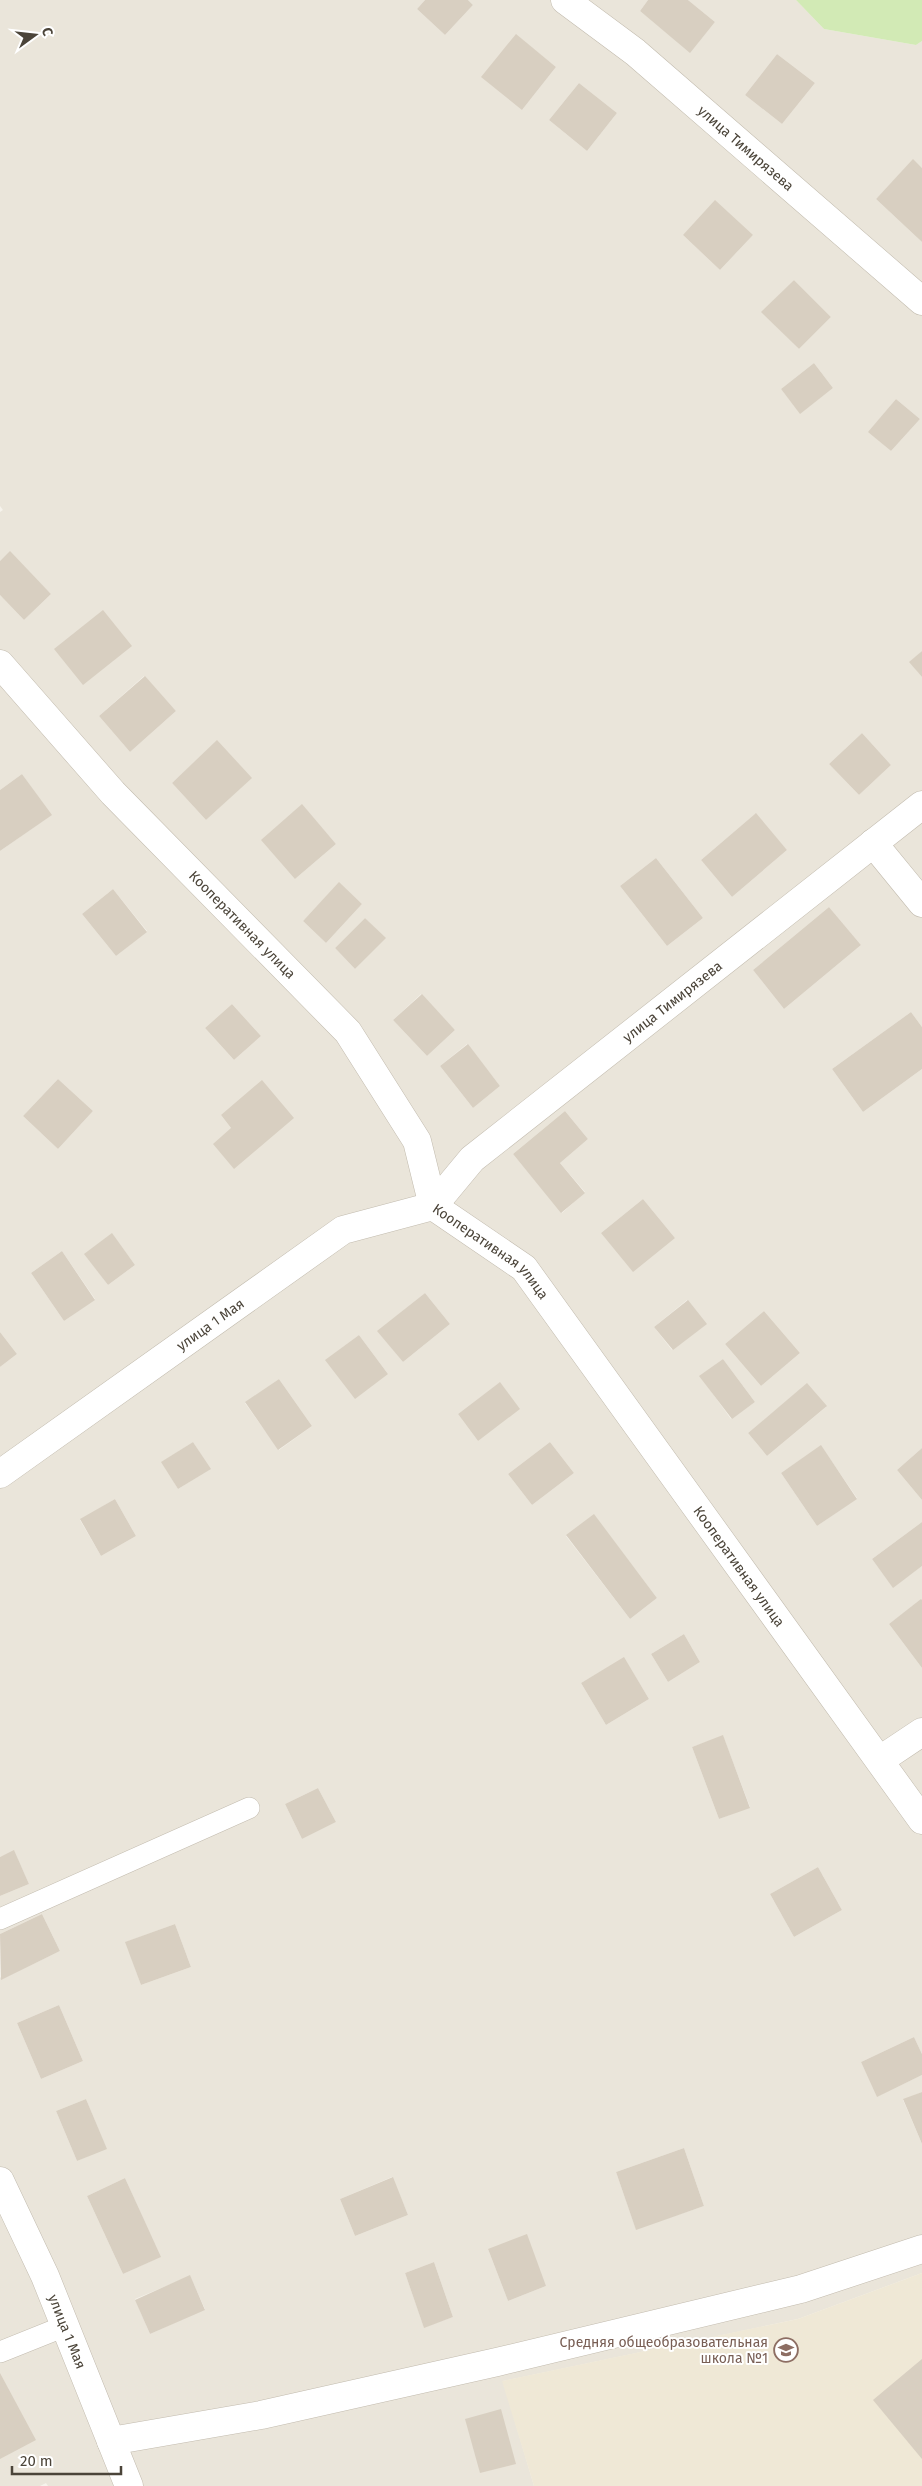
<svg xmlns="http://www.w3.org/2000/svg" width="922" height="2486" font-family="'Fira Sans',sans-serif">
<rect width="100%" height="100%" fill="#f6f3ec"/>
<path fill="#eae5da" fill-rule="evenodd" d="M 0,0 L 425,0 L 417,9 L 445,35 L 473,5 L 468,0 L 648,0 L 640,11 L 690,52 L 715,22 L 688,0 L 796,0 L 824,29 L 916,45 L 922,41 L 922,168 L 913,160 L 876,199 L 922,242 L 922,651 L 910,662 L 922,677 L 922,1027 L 911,1012 L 832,1069 L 863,1112 L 922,1069 L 922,1448 L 897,1470 L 922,1500 L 922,1522 L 872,1559 L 893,1587 L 922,1566 L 922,1600 L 889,1624 L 922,1668 L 922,2054 L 914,2037 L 861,2062 L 878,2096 L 922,2075 L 922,2092 L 903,2100 L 922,2144 L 922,2273 L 798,2319 L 503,2381 L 534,2486 L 48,2486 L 46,2483 L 40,2486 L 0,2486 L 0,1977 L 2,1979 L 60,1951 L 42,1914 L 0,1934 L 0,1896 L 29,1884 L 14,1851 L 0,1857 L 0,1367 L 17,1354 L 0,1332 L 0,851 L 51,815 L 22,774 L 0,790 L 0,595 L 24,620 L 51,594 L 10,552 L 0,561 L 0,512 L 3,510 L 0,506 ZM 516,35 L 556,67 L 522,110 ZM 777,54 L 815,83 L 782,124 L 745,95 ZM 579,83 L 617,113 L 587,151 L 549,120 ZM 683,235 L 753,235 L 720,270 ZM 794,280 L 831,317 L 799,349 L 762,312 ZM 814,363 L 833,388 L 800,413 L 781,389 ZM 896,399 L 920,419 L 891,451 L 869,432 ZM 144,676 L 176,711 L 130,752 L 99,716 ZM 862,733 L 891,765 L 859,795 L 829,764 ZM 217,741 L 251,778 L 206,820 L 172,783 ZM 302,805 L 336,844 L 295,879 ZM 755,814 L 787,850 L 732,897 L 701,860 ZM 656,858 L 703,918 L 667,946 L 620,886 ZM 339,883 L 362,904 L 326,943 L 303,921 ZM 113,889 L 147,931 L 116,956 L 82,914 ZM 829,907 L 861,945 L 784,1009 L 753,970 ZM 365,918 L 385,938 L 355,969 L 335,948 ZM 421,994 L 455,1030 L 427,1056 L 393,1020 ZM 232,1004 L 261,1036 L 234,1060 L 205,1028 ZM 467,1044 L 500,1086 L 473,1108 L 440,1066 ZM 58,1079 L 93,1111 L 58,1149 L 23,1116 ZM 565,1111 L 588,1139 L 560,1163 L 585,1192 L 562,1213 L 513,1154 ZM 221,1115 L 294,1118 L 231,1128 ZM 643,1199 L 675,1238 L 601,1233 ZM 112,1234 L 135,1265 L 108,1285 L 85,1254 ZM 62,1251 L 95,1299 L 64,1321 L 31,1273 ZM 425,1293 L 450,1324 L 403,1362 L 378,1331 ZM 687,1300 L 706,1324 L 672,1350 L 654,1327 ZM 764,1311 L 800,1353 L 761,1386 L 725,1344 ZM 359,1335 L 388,1374 L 326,1360 ZM 723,1359 L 755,1402 L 731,1419 L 700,1376 ZM 279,1379 L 312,1426 L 279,1450 L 245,1403 ZM 499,1383 L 478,1441 L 458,1414 ZM 807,1384 L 826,1407 L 767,1456 L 748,1433 ZM 193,1442 L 210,1469 L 178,1489 L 162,1462 ZM 550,1442 L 574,1473 L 532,1505 L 508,1474 ZM 821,1446 L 857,1498 L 817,1526 L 781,1473 ZM 115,1499 L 136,1536 L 101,1556 L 80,1520 ZM 594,1515 L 657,1598 L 630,1619 L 566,1536 ZM 684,1634 L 700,1662 L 668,1682 L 651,1654 ZM 624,1658 L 649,1699 L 606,1725 L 581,1683 ZM 723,1736 L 750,1807 L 719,1819 L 692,1747 ZM 318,1788 L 336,1822 L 302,1839 L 285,1804 ZM 818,1867 L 842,1910 L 794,1937 L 770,1894 ZM 175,1924 L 191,1967 L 141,1985 L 126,1942 ZM 59,2005 L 83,2061 L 41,2079 L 17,2023 ZM 86,2099 L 106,2148 L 77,2161 L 56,2111 ZM 684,2148 L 704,2206 L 636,2229 L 616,2172 ZM 392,2177 L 408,2215 L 355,2236 L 340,2199 ZM 125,2178 L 160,2257 L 123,2274 L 87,2196 ZM 488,2249 L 546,2286 L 508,2301 ZM 434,2262 L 453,2317 L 424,2327 L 405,2273 ZM 190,2276 L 205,2309 L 150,2334 L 135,2299 Z"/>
<path fill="#efe8d6" d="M 922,2273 L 922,2486 L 534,2486 L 502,2381 L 798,2319 Z"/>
<path fill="#d2eab5" d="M 796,0 L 922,0 L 922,41 L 916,45 L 824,29 Z"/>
<g fill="#d8cfc1">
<path d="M 425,0 L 468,0 L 473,5 L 445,35 L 417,9 Z"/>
<path d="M 648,0 L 688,0 L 715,22 L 690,53 L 640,11 Z"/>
<path d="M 516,34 L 556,67 L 522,110 L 481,77 Z"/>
<path d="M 777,54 L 815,83 L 782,124 L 745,95 Z"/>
<path d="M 579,83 L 617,113 L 587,151 L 549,120 Z"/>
<path d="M 913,159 L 922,168 L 922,242 L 876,199 Z"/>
<path d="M 715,200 L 753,235 L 720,270 L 683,235 Z"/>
<path d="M 794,280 L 831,317 L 799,349 L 761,312 Z"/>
<path d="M 814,363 L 833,388 L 800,414 L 781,389 Z"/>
<path d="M 896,399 L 920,419 L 891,451 L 868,432 Z"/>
<path d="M 10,551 L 51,594 L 24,620 L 0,595 L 0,561 Z"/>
<path d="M 103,610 L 132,646 L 83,685 L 54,649 Z"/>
<path d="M 922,651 L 922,677 L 909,662 Z"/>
<path d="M 145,676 L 176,711 L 130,752 L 99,716 Z"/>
<path d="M 862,733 L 891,765 L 859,795 L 829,764 Z"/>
<path d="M 217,740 L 252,778 L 206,820 L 172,783 Z"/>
<path d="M 22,774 L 52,815 L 0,851 L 0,790 Z"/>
<path d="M 302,804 L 336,844 L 295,879 L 261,840 Z"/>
<path d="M 756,813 L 787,850 L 732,897 L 701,860 Z"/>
<path d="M 656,858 L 703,918 L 667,946 L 620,886 Z"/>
<path d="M 339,882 L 362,904 L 326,943 L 303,921 Z"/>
<path d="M 113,889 L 147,932 L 116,956 L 82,914 Z"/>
<path d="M 829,907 L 861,945 L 784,1009 L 753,970 Z"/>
<path d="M 365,918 L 386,938 L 355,969 L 335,948 Z"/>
<path d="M 422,994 L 455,1030 L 427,1056 L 393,1020 Z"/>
<path d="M 232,1004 L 261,1036 L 234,1060 L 205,1028 Z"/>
<path d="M 911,1012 L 922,1027 L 922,1069 L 863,1112 L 832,1069 Z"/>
<path d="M 468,1044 L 500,1086 L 473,1108 L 440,1066 Z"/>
<path d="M 58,1079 L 93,1111 L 58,1149 L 23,1116 Z"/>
<path d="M 262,1080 L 294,1118 L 234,1169 L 213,1144 L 231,1128 L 221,1115 Z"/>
<path d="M 565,1111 L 588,1139 L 560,1163 L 585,1193 L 561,1213 L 513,1154 Z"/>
<path d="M 643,1199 L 675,1238 L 633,1272 L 601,1233 Z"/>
<path d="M 112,1233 L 135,1265 L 108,1285 L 84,1254 Z"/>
<path d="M 62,1251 L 95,1300 L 64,1321 L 31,1273 Z"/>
<path d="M 425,1293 L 450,1324 L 403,1362 L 377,1331 Z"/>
<path d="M 688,1300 L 707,1324 L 673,1350 L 654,1327 Z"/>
<path d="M 764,1311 L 800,1353 L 761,1386 L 725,1344 Z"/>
<path d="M 0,1332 L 17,1354 L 0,1367 Z"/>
<path d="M 359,1335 L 388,1374 L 355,1399 L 325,1360 Z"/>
<path d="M 723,1359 L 755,1402 L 732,1419 L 699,1376 Z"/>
<path d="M 279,1379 L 312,1426 L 278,1450 L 245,1402 Z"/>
<path d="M 500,1382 L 520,1409 L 478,1441 L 458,1414 Z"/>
<path d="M 807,1383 L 827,1406 L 767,1456 L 748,1433 Z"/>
<path d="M 193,1442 L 211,1469 L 178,1489 L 161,1462 Z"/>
<path d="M 550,1442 L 574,1473 L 532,1505 L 508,1474 Z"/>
<path d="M 821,1445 L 857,1499 L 817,1526 L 781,1473 Z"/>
<path d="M 922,1448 L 922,1500 L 897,1470 Z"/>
<path d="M 115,1499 L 136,1536 L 101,1556 L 80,1519 Z"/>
<path d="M 594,1514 L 657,1598 L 630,1619 L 566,1535 Z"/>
<path d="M 922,1522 L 922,1566 L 893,1588 L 872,1559 Z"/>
<path d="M 921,1599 L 922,1600 L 922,1668 L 889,1624 Z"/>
<path d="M 684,1634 L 700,1662 L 668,1682 L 651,1654 Z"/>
<path d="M 624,1657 L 649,1699 L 606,1725 L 581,1683 Z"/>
<path d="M 723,1735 L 750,1808 L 719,1819 L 692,1747 Z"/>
<path d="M 318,1788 L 336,1822 L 302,1839 L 285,1804 Z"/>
<path d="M 14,1850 L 29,1884 L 0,1896 L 0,1857 Z"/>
<path d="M 818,1867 L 842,1910 L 794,1937 L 770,1894 Z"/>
<path d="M 42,1914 L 60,1951 L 1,1980 L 0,1934 Z"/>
<path d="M 175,1924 L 191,1967 L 141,1985 L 125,1942 Z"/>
<path d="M 59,2005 L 83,2061 L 41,2079 L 17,2023 Z"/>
<path d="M 914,2037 L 922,2054 L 922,2075 L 877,2097 L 861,2062 Z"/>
<path d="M 922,2092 L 922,2144 L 903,2099 Z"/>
<path d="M 86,2099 L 107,2149 L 77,2161 L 56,2111 Z"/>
<path d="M 684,2148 L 704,2206 L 636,2230 L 616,2172 Z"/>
<path d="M 393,2177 L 408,2215 L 355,2236 L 340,2199 Z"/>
<path d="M 125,2178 L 161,2257 L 123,2274 L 87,2196 Z"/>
<path d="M 527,2234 L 546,2286 L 508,2301 L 488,2249 Z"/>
<path d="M 434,2262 L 453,2317 L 424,2328 L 405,2273 Z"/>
<path d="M 190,2275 L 205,2310 L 150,2334 L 135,2300 Z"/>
<path d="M 922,2359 L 922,2459 L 873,2400 Z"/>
<path d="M 0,2373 L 36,2440 L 0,2459 Z"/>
<path d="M 501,2409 L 516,2464 L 480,2473 L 465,2419 Z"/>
</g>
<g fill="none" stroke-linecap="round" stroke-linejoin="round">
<g stroke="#c2bbae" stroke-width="22">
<g id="service">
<path d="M 0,1919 L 249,1808"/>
<path d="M 0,2352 L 65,2326"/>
</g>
</g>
<g stroke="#c2bbae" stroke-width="29">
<g id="minor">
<path id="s1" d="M 565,0 L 635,52 L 922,301"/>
<path id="s2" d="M 0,664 L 113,793 L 348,1032 L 417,1141 L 433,1206"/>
<path d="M 873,843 L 922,903"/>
<path id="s3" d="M 433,1206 L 472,1159 L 922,805"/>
<path d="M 880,1760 L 922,1732"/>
<path id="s4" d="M 0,2181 L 45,2276 L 129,2486"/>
<path d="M 111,2441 L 261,2415 L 497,2362 L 801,2289 L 922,2249"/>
</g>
</g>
<g stroke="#c2bbae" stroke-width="29">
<g id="tertiary">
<path id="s5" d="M 0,1474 L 343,1230 L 433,1206 L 524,1268 L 922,1820"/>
</g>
</g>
<use href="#service" stroke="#fff" stroke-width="21"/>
<use href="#minor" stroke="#fff" stroke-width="28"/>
<use href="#tertiary" stroke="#fff" stroke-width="28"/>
</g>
<defs>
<g id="school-ring" transform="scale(1.25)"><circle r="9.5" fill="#fff" stroke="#8d6e63" stroke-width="1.5"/><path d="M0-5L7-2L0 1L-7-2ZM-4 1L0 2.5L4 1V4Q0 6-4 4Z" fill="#8d6e63"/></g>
</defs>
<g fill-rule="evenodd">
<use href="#school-ring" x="786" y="2350"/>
</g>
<g text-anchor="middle" stroke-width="4" stroke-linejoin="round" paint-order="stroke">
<g font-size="14" fill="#4b4439" stroke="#fff">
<text dy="5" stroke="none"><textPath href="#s1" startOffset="234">улица Тимирязева</textPath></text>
<text dy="5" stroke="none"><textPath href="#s2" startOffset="356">Кооперативная улица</textPath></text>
<text dy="5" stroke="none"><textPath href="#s3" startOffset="316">улица Тимирязева</textPath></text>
<text dy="5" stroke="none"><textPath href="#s5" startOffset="588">Кооперативная улица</textPath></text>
<text dy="5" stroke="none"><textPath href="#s5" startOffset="258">улица 1 Мая</textPath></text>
<text dy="5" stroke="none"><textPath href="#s5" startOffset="992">Кооперативная улица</textPath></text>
<text dy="5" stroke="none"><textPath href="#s4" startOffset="165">улица 1 Мая</textPath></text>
</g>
<g font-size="14" fill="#785e54" stroke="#fff" text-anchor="end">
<text x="768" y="2347">Средняя общеобразовательная<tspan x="768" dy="16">школа №1</tspan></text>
</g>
</g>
<g transform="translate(35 35) rotate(75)" stroke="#ffffff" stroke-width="4" paint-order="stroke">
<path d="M0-4L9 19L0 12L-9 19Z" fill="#4b4439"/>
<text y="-8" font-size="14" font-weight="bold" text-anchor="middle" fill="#4b4439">С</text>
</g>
<path d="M12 2466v8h109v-8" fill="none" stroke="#4b4439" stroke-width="2.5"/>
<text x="20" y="2466" font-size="15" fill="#4b4439" stroke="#ffffff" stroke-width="4" paint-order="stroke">20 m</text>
</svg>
